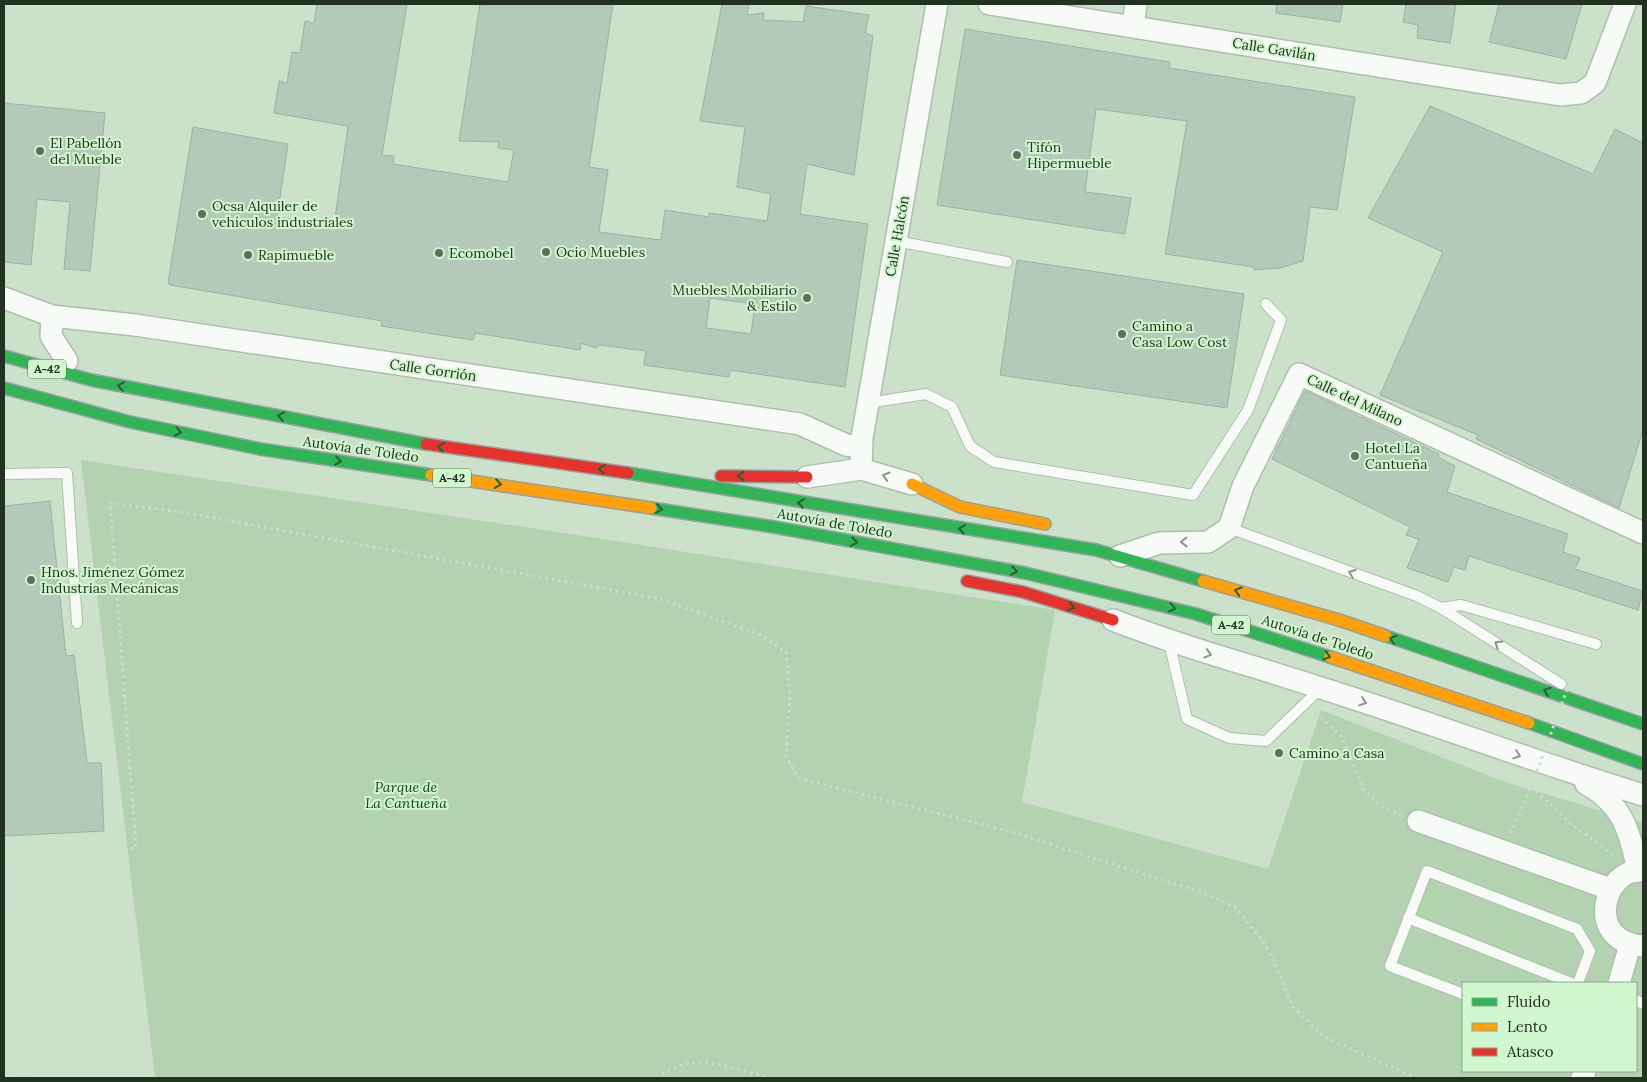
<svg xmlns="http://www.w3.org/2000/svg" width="1647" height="1082" font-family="Lora,serif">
<rect width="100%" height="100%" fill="#cce1ca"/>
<path fill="#b2d2b0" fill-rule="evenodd" d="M 81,460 L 590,537 L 1055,610 L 1022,802 L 1268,869 L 1321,710 L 1505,782 L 1643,823 L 1643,1078 L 155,1078 ZM 1463,983 L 1636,983 L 1636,1071 L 1463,1071 Z"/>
<g fill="#b3caba" stroke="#9db1a2" fill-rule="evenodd">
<path d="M 317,4 L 407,4 L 382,155 L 394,156 L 393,164 L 508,182 L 514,150 L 498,148 L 499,142 L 459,141 L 480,4 L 613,4 L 589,167 L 608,170 L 599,232 L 661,240 L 665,210 L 709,217 L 709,213 L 767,221 L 771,194 L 737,187 L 745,127 L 700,121 L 722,4 L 749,4 L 747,15 L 764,13 L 763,20 L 803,22 L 806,6 L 869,15 L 865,33 L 873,36 L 854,175 L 807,164 L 800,214 L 868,224 L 845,387 L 730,370 L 729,377 L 644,365 L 646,351 L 600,345 L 596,348 L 581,343 L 580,350 L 475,333 L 473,340 L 381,326 L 382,321 L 170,285 L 168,283 L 193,127 L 288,144 L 277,217 L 334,226 L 348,126 L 274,113 L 279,81 L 287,83 L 292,52 L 300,53 L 305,21 L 314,23 ZM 710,298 L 755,304 L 751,334 L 706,328 Z"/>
<path d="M 1277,4 L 1343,4 L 1340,22 L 1276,13 Z"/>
<path d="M 1406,4 L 1456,4 L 1450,43 L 1417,38 L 1418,25 L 1403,22 Z"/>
<path d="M 1499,4 L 1582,4 L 1566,59 L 1489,42 Z"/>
<path d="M 965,29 L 1170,62 L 1169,68 L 1355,97 L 1337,210 L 1310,207 L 1303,261 L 1280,268 L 1254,270 L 1254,267 L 1165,254 L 1187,121 L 1096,109 L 1085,192 L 1131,198 L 1125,234 L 937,205 Z"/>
<path d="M 4,103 L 105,113 L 90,271 L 64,269 L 70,202 L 37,199 L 31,265 L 4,262 Z"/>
<path d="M 1430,106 L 1593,174 L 1615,129 L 1643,143 L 1643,430 L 1619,508 L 1476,439 L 1478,435 L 1380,395 L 1443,252 L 1368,218 Z"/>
<path d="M 1017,260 L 1244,294 L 1227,408 L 1000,375 Z"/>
<path d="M 1305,391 L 1439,454 L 1438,457 L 1455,466 L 1447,492 L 1568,534 L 1563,552 L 1580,558 L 1575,569 L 1643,591 L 1638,610 L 1469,556 L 1465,570 L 1454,567 L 1448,582 L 1407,568 L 1419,539 L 1406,535 L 1410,527 L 1272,459 Z"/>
<path d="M 50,501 L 66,656 L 74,655 L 87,763 L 101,763 L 104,831 L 4,836 L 4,506 Z"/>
</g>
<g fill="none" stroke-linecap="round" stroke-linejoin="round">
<g stroke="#aebead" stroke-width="12">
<g id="lane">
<path d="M 896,241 L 1007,262"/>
<path d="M 868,403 L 926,394 L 952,407 L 970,446 L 994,462 L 1193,495 L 1248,410 L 1281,320 L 1266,304"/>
<path d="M 4,474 L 67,473 L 77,623"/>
<path d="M 1229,528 L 1417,596 L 1441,608 L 1561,684"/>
<path d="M 1441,608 L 1461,605 L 1596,644"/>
<path d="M 1169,642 L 1187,719 L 1229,738 L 1266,741 L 1321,688"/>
<path d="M 1408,918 L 1571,983"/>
<path d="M 1463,994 L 1390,966 L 1427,871 L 1577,929 L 1590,951 L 1578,983"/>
<path d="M 1636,1000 L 1643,1004"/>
</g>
</g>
<g stroke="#aebead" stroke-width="24">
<g id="street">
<path d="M 989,4 L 1560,95 L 1581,93 L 1595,83 L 1625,4"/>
<path d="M 1133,26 L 1136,4"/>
<path d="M 4,298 L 52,316 L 135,325 L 800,424 L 846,445 L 861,447"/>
<path d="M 52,316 L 51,336 L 67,361"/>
<path d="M 861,469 L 862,438 L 937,4"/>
<path d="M 807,477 L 861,469 L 912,484"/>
<path d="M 1120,556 L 1159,543 L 1208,542 L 1229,528 L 1243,486 L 1299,374 L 1643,533"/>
<path d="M 1113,620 C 1181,647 1251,665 1321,688 C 1429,722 1535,762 1643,795"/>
<path d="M 1586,784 C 1623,804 1630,832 1638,871"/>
<path d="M 1418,821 L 1610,889"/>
<path d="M 1643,871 C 1604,866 1583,942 1643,946"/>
<path d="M 1619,983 L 1630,945"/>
<path d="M 1582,1078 L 1585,1071"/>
</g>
</g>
<g stroke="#94a3a1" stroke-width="14">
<g id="fast">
<path d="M 4,356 L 91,380 L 426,444"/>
<path d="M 4,388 L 130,422 L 260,449 L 431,475"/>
<path d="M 628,473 L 1096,550 L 1203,581"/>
<path d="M 651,508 L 774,527 L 1025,573 L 1196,614 L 1330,657"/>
<path d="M 1386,636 L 1643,724"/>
<path d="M 1529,723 L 1643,764"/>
</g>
</g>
<g stroke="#94a3a1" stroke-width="14">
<g id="slow">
<path d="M 431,475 L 651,508"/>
<path d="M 912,484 L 960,507 L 1045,524"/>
<path d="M 1203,581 L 1339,620 L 1386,636"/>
<path d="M 1330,657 L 1529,723"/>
</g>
</g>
<g stroke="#94a3a1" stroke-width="14">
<g id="jam">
<path d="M 426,444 L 628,473"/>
<path d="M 721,476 L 807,477"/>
<path d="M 967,581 L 1023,592 L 1113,620"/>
</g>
</g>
<g stroke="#d2d8d1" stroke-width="3" stroke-dasharray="2.5 4" stroke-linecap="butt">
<path d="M 1568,649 L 1565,659 L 1585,667"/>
<path d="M 1316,713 L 1342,737 L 1363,789 L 1383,808 L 1401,815"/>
<path d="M 1511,833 L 1531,786 L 1572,825 L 1615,856"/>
<path d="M 4,1066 L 4,1078"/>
<path d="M 24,1078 L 11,861 L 136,848 L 110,503 L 181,512 L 656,598 L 759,634 L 786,652 L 790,695 L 786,756 L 798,778 L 1005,830 L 1198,891 L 1235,907 L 1265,944 L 1281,977 L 1292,1006 L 1323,1036 L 1416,1078"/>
<path d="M 657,1078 C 691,1050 732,1068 770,1078"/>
</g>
<use href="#lane" stroke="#f7faf7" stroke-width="10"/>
<use href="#street" stroke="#f7faf7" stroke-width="21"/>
<use href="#fast" stroke="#30b455" stroke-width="11"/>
<use href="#slow" stroke="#ff9f0a" stroke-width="11"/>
<use href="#jam" stroke="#e5322d" stroke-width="11"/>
<path stroke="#d2d8d1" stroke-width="3" stroke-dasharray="2.5 4" stroke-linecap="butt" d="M 1531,786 L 1479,764 L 1483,757 L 1536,774 L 1579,657 L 1635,678 L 1631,685 L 1585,667"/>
</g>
<defs><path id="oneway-chevron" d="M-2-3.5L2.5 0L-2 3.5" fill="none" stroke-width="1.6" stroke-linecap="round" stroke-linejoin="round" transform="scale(1.25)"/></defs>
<g stroke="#285f34">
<use href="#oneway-chevron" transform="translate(121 386) rotate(-169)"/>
<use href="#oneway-chevron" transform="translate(281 416) rotate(-169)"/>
<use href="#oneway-chevron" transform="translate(178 432) rotate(12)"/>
<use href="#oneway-chevron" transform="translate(441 447) rotate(-169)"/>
<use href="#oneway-chevron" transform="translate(338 461) rotate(8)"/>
<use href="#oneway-chevron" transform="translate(602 469) rotate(-172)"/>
<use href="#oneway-chevron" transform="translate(741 476) rotate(180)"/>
<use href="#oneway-chevron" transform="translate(498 484) rotate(8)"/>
<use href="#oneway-chevron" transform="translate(801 503) rotate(-171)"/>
<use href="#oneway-chevron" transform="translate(659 509) rotate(9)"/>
<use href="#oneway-chevron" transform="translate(962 529) rotate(-171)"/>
<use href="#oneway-chevron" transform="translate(854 542) rotate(10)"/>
<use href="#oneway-chevron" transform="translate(1014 571) rotate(10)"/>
<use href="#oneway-chevron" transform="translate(1238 591) rotate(-164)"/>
<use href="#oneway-chevron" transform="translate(1071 607) rotate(17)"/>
<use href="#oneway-chevron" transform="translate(1172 608) rotate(13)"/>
<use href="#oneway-chevron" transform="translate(1393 639) rotate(-161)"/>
<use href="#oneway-chevron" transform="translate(1327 656) rotate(18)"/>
<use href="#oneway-chevron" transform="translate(1547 691) rotate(-161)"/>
</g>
<g stroke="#8d968c">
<use href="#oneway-chevron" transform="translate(886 476) rotate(-164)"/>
<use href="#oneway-chevron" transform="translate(1184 542) rotate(179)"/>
<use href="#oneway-chevron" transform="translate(1352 573) rotate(-160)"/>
<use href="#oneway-chevron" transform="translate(1498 644) rotate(-148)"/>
<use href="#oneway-chevron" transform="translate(1208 654) rotate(17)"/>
<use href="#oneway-chevron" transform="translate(1363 702) rotate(19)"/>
<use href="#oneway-chevron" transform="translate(1517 755) rotate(19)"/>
</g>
<g fill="#5e6f5d" stroke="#d1f7ce" stroke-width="2">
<circle cx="40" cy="151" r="5"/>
<circle cx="1017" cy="155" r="5"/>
<circle cx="202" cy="214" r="5"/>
<circle cx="546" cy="252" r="5"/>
<circle cx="439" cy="253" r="5"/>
<circle cx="248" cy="255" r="5"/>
<circle cx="807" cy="298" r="5"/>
<circle cx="1122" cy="334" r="5"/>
<circle cx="1355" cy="456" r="5"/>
<circle cx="31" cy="580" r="5"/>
<circle cx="1279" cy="753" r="5"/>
</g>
<g text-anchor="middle" stroke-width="4" stroke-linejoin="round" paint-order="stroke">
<g fill="#d1f7ce" stroke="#576c56" stroke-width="1">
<rect x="28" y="359.5" width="38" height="19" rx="4"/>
<rect x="433" y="468.5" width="38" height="19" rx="4"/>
<rect x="1212" y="615.5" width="38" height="19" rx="4"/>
</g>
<g font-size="12" font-weight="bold" fill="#233122">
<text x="47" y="373">A-42</text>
<text x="452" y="482">A-42</text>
<text x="1231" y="629">A-42</text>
</g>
<g font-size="14" fill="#233122" stroke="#d1f7ce">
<text transform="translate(1274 49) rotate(9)" y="5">Calle Gavilán</text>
<text transform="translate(897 236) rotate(-80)" y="5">Calle Halcón</text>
<text transform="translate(433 370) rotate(8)" y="5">Calle Gorrión</text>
<text transform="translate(1355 400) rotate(25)" y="5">Calle del Milano</text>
<text transform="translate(361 449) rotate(8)" y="5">Autovía de Toledo</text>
<text transform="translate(835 523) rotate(10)" y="5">Autovía de Toledo</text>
<text transform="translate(1318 637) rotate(18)" y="5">Autovía de Toledo</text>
</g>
<g font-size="14" fill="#233122" stroke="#d1f7ce" text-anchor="start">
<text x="50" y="148">El Pabellón<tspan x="50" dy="16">del Mueble</tspan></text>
<text x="1027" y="152">Tifón<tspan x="1027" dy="16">Hipermueble</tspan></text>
<text x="212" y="211">Ocsa Alquiler de<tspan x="212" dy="16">vehículos industriales</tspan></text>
<text x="556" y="257">Ocio Muebles</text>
<text x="449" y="258">Ecomobel</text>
<text x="258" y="260">Rapimueble</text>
<text x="797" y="295" text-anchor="end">Muebles Mobiliario<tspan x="797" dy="16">&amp; Estilo</tspan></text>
<text x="1132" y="331">Camino a<tspan x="1132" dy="16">Casa Low Cost</tspan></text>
<text x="1365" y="453">Hotel La<tspan x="1365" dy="16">Cantueña</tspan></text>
<text x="41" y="577">Hnos. Jiménez Gómez<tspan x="41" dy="16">Industrias Mecánicas</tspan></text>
<text x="1289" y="758">Camino a Casa</text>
</g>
<g font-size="14" font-style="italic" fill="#0a3f0a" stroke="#d1f7ce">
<text x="406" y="792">Parque de<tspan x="406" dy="16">La Cantueña</tspan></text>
</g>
</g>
<rect width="1647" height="1082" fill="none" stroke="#233122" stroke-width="10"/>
<rect x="1462" y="982" width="175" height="90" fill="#d1f7ce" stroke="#8ba889"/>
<rect x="1472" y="998" width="25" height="8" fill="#30b455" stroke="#8ba889"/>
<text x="1507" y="1007" font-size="15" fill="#233122">Fluido</text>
<rect x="1472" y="1023" width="25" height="8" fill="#ff9f0a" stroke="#8ba889"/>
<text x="1507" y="1032" font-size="15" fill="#233122">Lento</text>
<rect x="1472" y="1048" width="25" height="8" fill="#e5322d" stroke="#8ba889"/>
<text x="1507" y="1057" font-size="15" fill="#233122">Atasco</text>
</svg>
